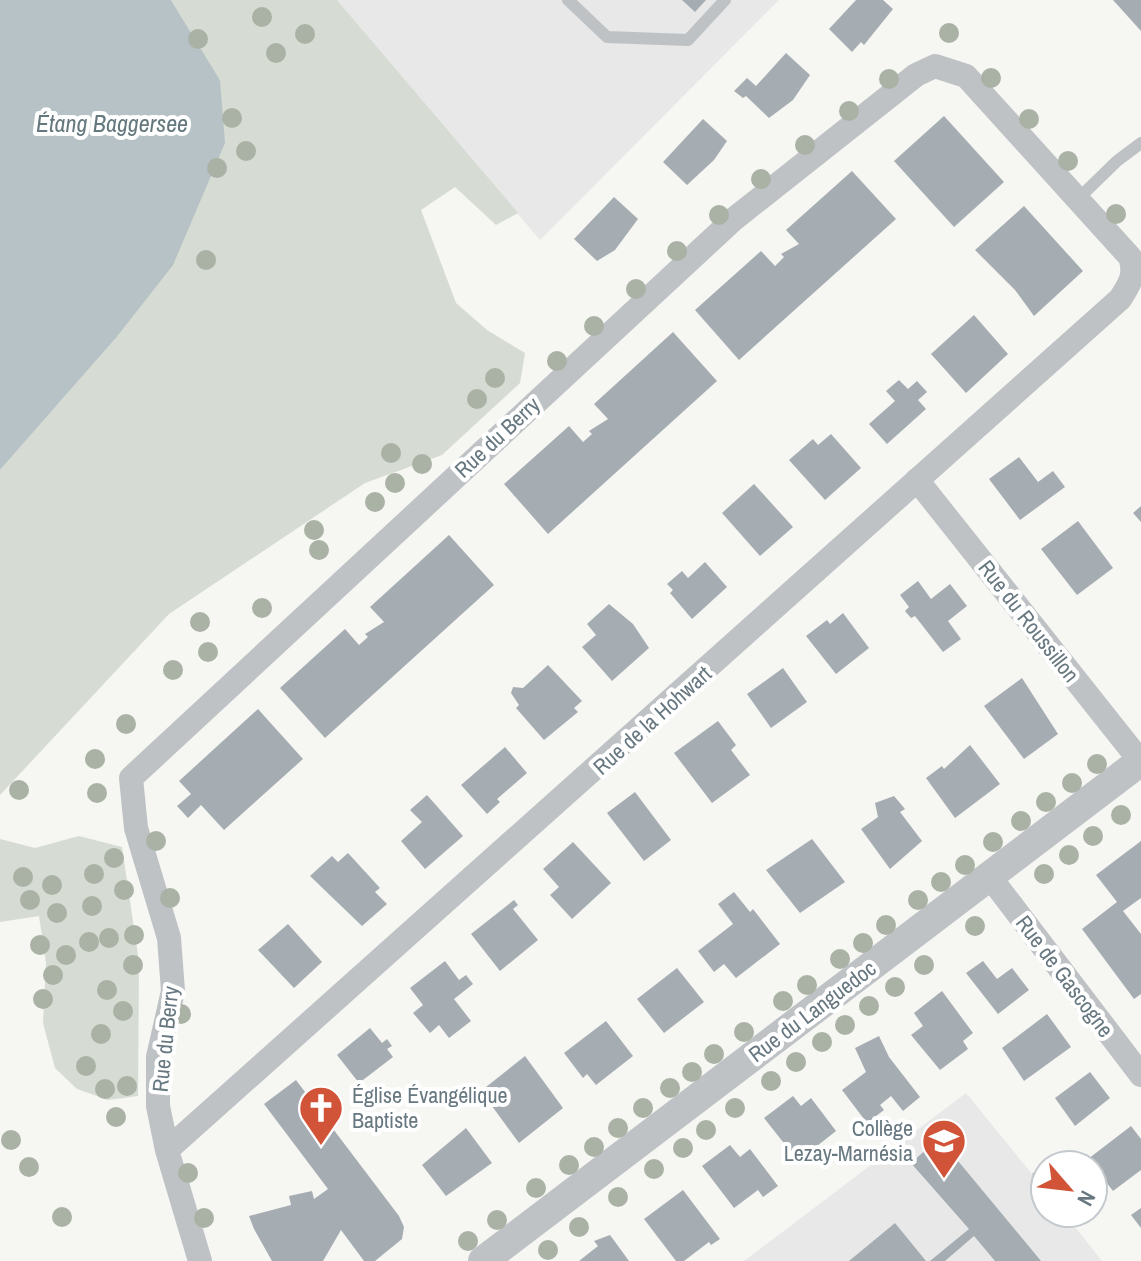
<svg xmlns="http://www.w3.org/2000/svg" width="1141" height="1261" font-family="'Archivo Narrow',sans-serif">
<rect width="100%" height="100%" fill="#f6f6f3"/>
<g fill="#e7e8e7">
<path d="M 337,0 L 779,0 L 540,240 Z"/>
<path d="M 966,1093 L 1045,1190 L 1045,1213 L 1064,1213 L 1102,1261 L 744,1261 Z"/>
</g>
<g fill="#d6dbd3">
<path d="M 171,0 L 337,0 L 518,213 L 496,225 L 455,187 L 421,210 L 456,303 L 487,330 L 525,353 L 520,383 L 442,455 L 365,483 L 169,614 L 0,795 L 0,470 L 115,339 L 220,80 Z"/>
<path d="M 79,836 L 122,847 L 139,962 L 138,1096 L 108,1100 L 77,1089 L 55,1068 L 43,1023 L 46,963 L 39,916 L 0,922 L 0,839 L 35,848 Z"/>
</g>
<path fill="#b6c2c5" d="M 0,0 L 171,0 L 220,80 L 225,143 L 173,265 L 115,339 L 0,470 Z"/>
<g fill="#a6adb2">
<path d="M 682,0 L 706,0 L 695,12 Z"/>
<path d="M 856,0 L 883,0 L 893,9 L 864,45 L 861,42 L 852,52 L 829,29 Z"/>
<path d="M 1113,0 L 1141,0 L 1141,31 Z"/>
<path d="M 786,53 L 810,75 L 793,100 L 769,118 L 746,96 L 743,98 L 734,91 L 747,78 L 756,86 Z"/>
<path d="M 944,116 L 1004,182 L 954,227 L 894,161 Z"/>
<path d="M 703,119 L 727,141 L 714,160 L 687,185 L 663,162 Z"/>
<path d="M 852,171 L 896,219 L 739,360 L 695,310 L 761,251 L 775,266 L 784,257 L 781,254 L 799,244 L 786,230 Z"/>
<path d="M 614,197 L 638,219 L 615,250 L 597,261 L 574,239 Z"/>
<path d="M 1024,206 L 1083,271 L 1034,316 L 1015,290 L 975,250 Z"/>
<path d="M 974,315 L 1008,354 L 966,393 L 931,354 Z"/>
<path d="M 673,332 L 717,381 L 548,534 L 504,484 L 569,426 L 583,442 L 592,434 L 589,431 L 608,419 L 594,404 Z"/>
<path d="M 899,380 L 908,389 L 917,381 L 927,392 L 918,400 L 926,409 L 887,444 L 869,424 L 895,401 L 886,391 Z"/>
<path d="M 831,434 L 861,468 L 825,500 L 789,460 L 813,439 L 818,445 Z"/>
<path d="M 1019,457 L 1038,482 L 1053,471 L 1065,487 L 1020,520 L 989,479 Z"/>
<path d="M 754,484 L 793,527 L 760,556 L 722,513 Z"/>
<path d="M 1141,506 L 1141,522 L 1133,513 Z"/>
<path d="M 1078,521 L 1113,568 L 1077,595 L 1041,549 Z"/>
<path d="M 449,535 L 494,585 L 325,738 L 280,688 L 345,629 L 359,645 L 368,637 L 365,634 L 384,622 L 370,607 Z"/>
<path d="M 705,562 L 727,587 L 692,619 L 670,593 L 673,590 L 667,584 L 682,571 L 688,578 Z"/>
<path d="M 918,581 L 931,599 L 950,584 L 967,606 L 948,621 L 961,639 L 943,652 L 915,616 L 911,618 L 905,611 L 909,607 L 900,595 Z"/>
<path d="M 609,604 L 633,624 L 649,648 L 612,681 L 582,647 L 596,635 L 587,624 Z"/>
<path d="M 843,613 L 869,648 L 836,674 L 806,636 L 827,620 L 830,624 Z"/>
<path d="M 548,665 L 582,701 L 574,708 L 578,712 L 544,740 L 516,708 L 519,705 L 511,693 L 513,687 L 523,688 Z"/>
<path d="M 783,668 L 807,702 L 771,728 L 747,694 Z"/>
<path d="M 1022,678 L 1058,734 L 1024,759 L 984,706 Z"/>
<path d="M 258,709 L 303,759 L 224,830 L 201,805 L 188,818 L 177,806 L 191,794 L 179,781 Z"/>
<path d="M 718,721 L 736,745 L 731,750 L 750,775 L 712,803 L 674,753 Z"/>
<path d="M 970,745 L 1000,784 L 955,818 L 926,778 L 942,766 L 944,769 Z"/>
<path d="M 505,747 L 527,773 L 497,799 L 500,802 L 487,814 L 461,785 Z"/>
<path d="M 635,792 L 671,840 L 644,861 L 607,813 Z"/>
<path d="M 427,795 L 463,836 L 425,869 L 401,841 L 422,822 L 410,810 Z"/>
<path d="M 894,796 L 905,809 L 900,812 L 922,841 L 890,869 L 861,829 L 878,817 L 875,803 Z"/>
<path d="M 812,839 L 845,882 L 800,913 L 766,870 Z"/>
<path d="M 1141,841 L 1141,898 L 1123,911 L 1141,934 L 1141,994 L 1134,999 L 1082,929 L 1117,902 L 1096,875 Z"/>
<path d="M 573,842 L 611,883 L 572,919 L 550,895 L 559,887 L 543,869 Z"/>
<path d="M 348,853 L 380,888 L 375,892 L 387,904 L 362,926 L 310,876 L 332,856 L 338,862 Z"/>
<path d="M 734,892 L 750,912 L 753,909 L 780,944 L 736,978 L 724,964 L 714,972 L 698,951 L 733,924 L 718,904 Z"/>
<path d="M 514,900 L 518,905 L 513,909 L 538,940 L 500,971 L 471,934 Z"/>
<path d="M 288,924 L 322,962 L 294,988 L 258,950 Z"/>
<path d="M 445,961 L 459,980 L 466,975 L 473,984 L 454,999 L 471,1021 L 449,1038 L 439,1025 L 430,1033 L 413,1013 L 423,1005 L 410,988 Z"/>
<path d="M 983,961 L 997,979 L 1012,968 L 1029,990 L 998,1014 L 966,973 Z"/>
<path d="M 677,968 L 704,1002 L 664,1033 L 637,999 Z"/>
<path d="M 942,991 L 973,1033 L 963,1041 L 968,1049 L 940,1070 L 911,1035 L 923,1026 L 914,1013 Z"/>
<path d="M 1047,1014 L 1071,1047 L 1024,1081 L 1002,1048 Z"/>
<path d="M 606,1021 L 633,1056 L 596,1085 L 587,1074 L 583,1078 L 564,1053 Z"/>
<path d="M 370,1028 L 382,1043 L 387,1039 L 392,1046 L 387,1049 L 393,1057 L 359,1083 L 337,1055 Z"/>
<path d="M 879,1036 L 889,1057 L 920,1097 L 903,1111 L 891,1096 L 880,1105 L 884,1110 L 867,1123 L 842,1090 L 866,1072 L 855,1048 Z"/>
<path d="M 525,1056 L 563,1108 L 519,1143 L 481,1091 Z"/>
<path d="M 1090,1072 L 1110,1098 L 1075,1126 L 1055,1098 Z"/>
<path d="M 296,1080 L 399,1216 L 404,1227 L 402,1239 L 375,1261 L 364,1261 L 341,1230 L 323,1261 L 272,1261 L 254,1229 L 249,1216 L 291,1205 L 289,1196 L 312,1191 L 314,1199 L 328,1189 L 264,1104 Z"/>
<path d="M 793,1096 L 801,1106 L 811,1098 L 836,1131 L 798,1161 L 764,1118 Z"/>
<path d="M 1131,1126 L 1141,1139 L 1141,1170 L 1113,1191 L 1088,1159 Z"/>
<path d="M 466,1128 L 492,1163 L 446,1196 L 422,1165 Z"/>
<path d="M 939,1138 L 1041,1261 L 995,1261 L 974,1236 L 945,1261 L 930,1261 L 969,1229 L 911,1163 Z"/>
<path d="M 730,1145 L 740,1157 L 750,1149 L 778,1186 L 763,1197 L 758,1190 L 734,1208 L 702,1166 Z"/>
<path d="M 1052,1159 L 1057,1165 L 1045,1165 L 1045,1190 L 1032,1174 Z"/>
<path d="M 683,1190 L 720,1239 L 711,1245 L 709,1242 L 684,1261 L 676,1261 L 644,1219 Z"/>
<path d="M 1141,1208 L 1141,1228 L 1131,1215 Z"/>
<path d="M 895,1223 L 926,1261 L 849,1261 Z"/>
<path d="M 610,1235 L 629,1261 L 579,1261 L 598,1246 L 594,1241 Z"/>
</g>
<g fill="none" stroke-linecap="round" stroke-linejoin="round">
<g stroke="#bec2c5" stroke-width="12">
<path d="M 568,0 L 607,37 L 688,40 L 725,0"/>
<path d="M 1078,199 L 1117,161 L 1141,143"/>
</g>
<g stroke="#bec2c5" stroke-width="24">
<path d="M 917,480 L 1141,762"/>
<path d="M 990,877 L 1141,1075"/>
<path d="M 167,1150 L 1120,299 C 1130,284 1136,274 1130,257 L 966,76 L 935,66 L 916,75 L 734,219 L 131,778 L 136,828 L 169,938 L 173,991 L 158,1057 L 158,1106 L 167,1150 L 200,1261"/>
</g>
<path stroke="#bec2c5" stroke-width="30" d="M 483,1261 L 1141,761"/>
</g>
<g fill="#aab1a5">
<circle cx="262" cy="17" r="10"/>
<circle cx="949" cy="33" r="10"/>
<circle cx="305" cy="34" r="10"/>
<circle cx="198" cy="39" r="10"/>
<circle cx="276" cy="53" r="10"/>
<circle cx="991" cy="78" r="10"/>
<circle cx="889" cy="79" r="10"/>
<circle cx="849" cy="111" r="10"/>
<circle cx="232" cy="118" r="10"/>
<circle cx="1029" cy="119" r="10"/>
<circle cx="805" cy="145" r="10"/>
<circle cx="246" cy="151" r="10"/>
<circle cx="1068" cy="161" r="10"/>
<circle cx="217" cy="168" r="10"/>
<circle cx="761" cy="179" r="10"/>
<circle cx="1116" cy="214" r="10"/>
<circle cx="719" cy="215" r="10"/>
<circle cx="677" cy="251" r="10"/>
<circle cx="206" cy="260" r="10"/>
<circle cx="636" cy="289" r="10"/>
<circle cx="594" cy="326" r="10"/>
<circle cx="557" cy="361" r="10"/>
<circle cx="495" cy="378" r="10"/>
<circle cx="477" cy="399" r="10"/>
<circle cx="391" cy="453" r="10"/>
<circle cx="422" cy="464" r="10"/>
<circle cx="395" cy="483" r="10"/>
<circle cx="375" cy="502" r="10"/>
<circle cx="314" cy="530" r="10"/>
<circle cx="319" cy="550" r="10"/>
<circle cx="262" cy="608" r="10"/>
<circle cx="200" cy="622" r="10"/>
<circle cx="208" cy="652" r="10"/>
<circle cx="173" cy="670" r="10"/>
<circle cx="126" cy="724" r="10"/>
<circle cx="95" cy="759" r="10"/>
<circle cx="1097" cy="764" r="10"/>
<circle cx="1072" cy="783" r="10"/>
<circle cx="19" cy="790" r="10"/>
<circle cx="97" cy="793" r="10"/>
<circle cx="1046" cy="802" r="10"/>
<circle cx="1121" cy="815" r="10"/>
<circle cx="1021" cy="821" r="10"/>
<circle cx="1093" cy="836" r="10"/>
<circle cx="156" cy="841" r="10"/>
<circle cx="993" cy="842" r="10"/>
<circle cx="1069" cy="855" r="10"/>
<circle cx="114" cy="858" r="10"/>
<circle cx="965" cy="865" r="10"/>
<circle cx="94" cy="874" r="10"/>
<circle cx="1044" cy="874" r="10"/>
<circle cx="23" cy="877" r="10"/>
<circle cx="941" cy="882" r="10"/>
<circle cx="52" cy="885" r="10"/>
<circle cx="124" cy="890" r="10"/>
<circle cx="170" cy="898" r="10"/>
<circle cx="30" cy="900" r="10"/>
<circle cx="918" cy="900" r="10"/>
<circle cx="92" cy="906" r="10"/>
<circle cx="57" cy="913" r="10"/>
<circle cx="886" cy="925" r="10"/>
<circle cx="975" cy="926" r="10"/>
<circle cx="134" cy="935" r="10"/>
<circle cx="109" cy="938" r="10"/>
<circle cx="89" cy="942" r="10"/>
<circle cx="863" cy="943" r="10"/>
<circle cx="40" cy="945" r="10"/>
<circle cx="66" cy="955" r="10"/>
<circle cx="840" cy="959" r="10"/>
<circle cx="133" cy="965" r="10"/>
<circle cx="924" cy="965" r="10"/>
<circle cx="53" cy="975" r="10"/>
<circle cx="807" cy="985" r="10"/>
<circle cx="895" cy="987" r="10"/>
<circle cx="107" cy="990" r="10"/>
<circle cx="43" cy="999" r="10"/>
<circle cx="783" cy="1001" r="10"/>
<circle cx="869" cy="1006" r="10"/>
<circle cx="123" cy="1011" r="10"/>
<circle cx="181" cy="1014" r="10"/>
<circle cx="845" cy="1025" r="10"/>
<circle cx="744" cy="1032" r="10"/>
<circle cx="101" cy="1034" r="10"/>
<circle cx="822" cy="1042" r="10"/>
<circle cx="714" cy="1054" r="10"/>
<circle cx="796" cy="1062" r="10"/>
<circle cx="86" cy="1066" r="10"/>
<circle cx="692" cy="1072" r="10"/>
<circle cx="771" cy="1081" r="10"/>
<circle cx="127" cy="1086" r="10"/>
<circle cx="670" cy="1088" r="10"/>
<circle cx="105" cy="1089" r="10"/>
<circle cx="643" cy="1108" r="10"/>
<circle cx="735" cy="1108" r="10"/>
<circle cx="116" cy="1117" r="10"/>
<circle cx="618" cy="1128" r="10"/>
<circle cx="706" cy="1130" r="10"/>
<circle cx="11" cy="1140" r="10"/>
<circle cx="594" cy="1147" r="10"/>
<circle cx="683" cy="1148" r="10"/>
<circle cx="569" cy="1165" r="10"/>
<circle cx="29" cy="1167" r="10"/>
<circle cx="654" cy="1169" r="10"/>
<circle cx="188" cy="1173" r="10"/>
<circle cx="536" cy="1188" r="10"/>
<circle cx="618" cy="1197" r="10"/>
<circle cx="62" cy="1217" r="10"/>
<circle cx="204" cy="1218" r="10"/>
<circle cx="497" cy="1220" r="10"/>
<circle cx="579" cy="1227" r="10"/>
<circle cx="468" cy="1241" r="10"/>
<circle cx="548" cy="1250" r="10"/>
</g>
<defs>
<g id="church-pin" transform="scale(2.3)"><path d="M0 17L-7.5 6A9.5 9.5 0 1 1 7.5 6Z" fill="#d15438" stroke="#fff"/><path d="M-1.2-6h2.4v3.5h3.3v2.4h-3.3V6h-2.4V-.1h-3.3v-2.4h3.3Z" fill="#fff"/></g>
<g id="school-pin" transform="scale(2.3)"><path d="M0 17L-7.5 6A9.5 9.5 0 1 1 7.5 6Z" fill="#d15438" stroke="#fff"/><path d="M0-5L7-2L0 1L-7-2ZM-4 1L0 2.5L4 1V4Q0 6-4 4Z" fill="#fff"/></g>
</defs>
<g fill-rule="evenodd">
<use href="#church-pin" x="321" y="1108"/>
<use href="#school-pin" x="944" y="1141"/>
</g>
<g text-anchor="middle" stroke-width="8" stroke-linejoin="round" paint-order="stroke">
<g font-size="22" fill="#687881" stroke="#fff">
<text transform="translate(497 437) rotate(-43)" y="8">Rue du Berry</text>
<text transform="translate(1029 621) rotate(52)" y="8">Rue du Roussillon</text>
<text transform="translate(652 720) rotate(-42)" y="8">Rue de la Hohwart</text>
<text transform="translate(1065 976) rotate(53)" y="8">Rue de Gascogne</text>
<text transform="translate(812 1011) rotate(-37)" y="8">Rue du Languedoc</text>
<text transform="translate(165 1039) rotate(-84)" y="8">Rue du Berry</text>
</g>
<g font-size="22" fill="#687881" stroke="#fff" text-anchor="start">
<text x="352" y="1103">Église Évangélique<tspan x="352" dy="25">Baptiste</tspan></text>
<text x="913" y="1136" text-anchor="end">Collège<tspan x="913" dy="25">Lezay-Marnésia</tspan></text>
</g>
<g font-size="24" font-style="italic" fill="#64787e" stroke="#fff">
<text x="112" y="132">Étang Baggersee</text>
</g>
</g>
<g transform="translate(1069 1189) rotate(118)"><circle r="38" fill="#ffffff" stroke="#c3c9cd" stroke-width="2"/>
<path d="M0-6L14 30L0 20L-14 30Z" fill="#d15438"/>
<text y="-12" font-size="22" font-weight="bold" text-anchor="middle" fill="#687881">N</text>
</g>
</svg>
